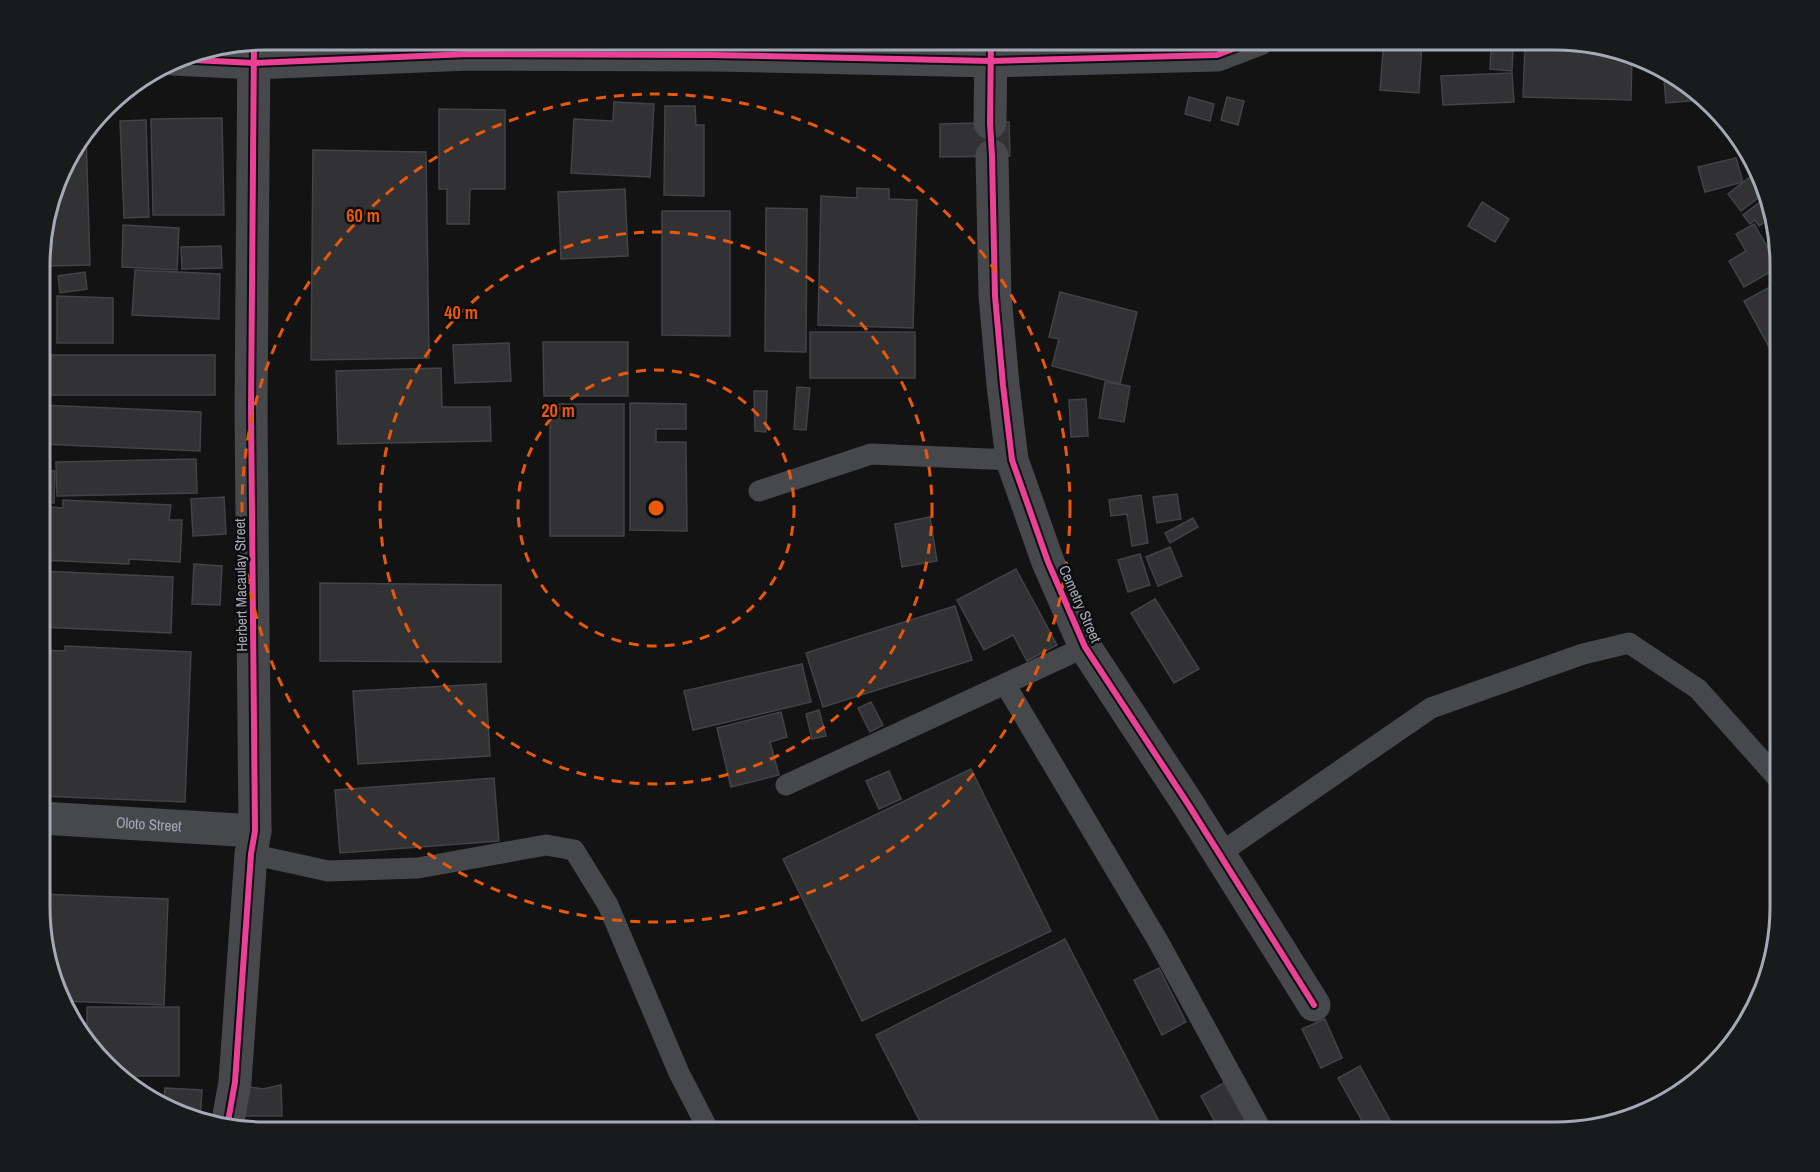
<svg xmlns="http://www.w3.org/2000/svg" width="1820" height="1172" font-family="'Archivo Narrow',sans-serif">
<rect width="100%" height="100%" fill="#131313"/>
<g fill="#323234" stroke="#424347" stroke-width="1.5">
<path d="M 1384,40 L 1422,42 L 1419,93 L 1380,90 Z"/>
<path d="M 1525,46 L 1621,50 L 1632,53 L 1631,100 L 1523,97 Z"/>
<path d="M 1491,48 L 1513,49 L 1512,71 L 1490,69 Z"/>
<path d="M 1663,68 L 1681,77 L 1702,100 L 1666,103 Z"/>
<path d="M 1512,73 L 1514,102 L 1443,105 L 1441,76 Z"/>
<path d="M 1189,97 L 1214,104 L 1210,121 L 1185,114 Z"/>
<path d="M 1227,97 L 1244,101 L 1238,125 L 1221,120 Z"/>
<path d="M 614,102 L 654,104 L 650,177 L 571,173 L 574,119 L 613,121 Z"/>
<path d="M 665,106 L 695,106 L 696,125 L 704,125 L 704,196 L 664,195 Z"/>
<path d="M 439,109 L 505,110 L 505,189 L 470,189 L 469,224 L 447,224 L 447,189 L 439,189 Z"/>
<path d="M 222,118 L 224,215 L 153,215 L 151,119 Z"/>
<path d="M 146,120 L 149,217 L 124,218 L 120,121 Z"/>
<path d="M 1009,122 L 1010,156 L 940,157 L 940,124 Z"/>
<path d="M 86,133 L 90,265 L 48,266 L 47,216 L 62,164 Z"/>
<path d="M 313,150 L 426,152 L 429,358 L 311,360 Z"/>
<path d="M 1736,158 L 1743,182 L 1705,192 L 1698,167 Z"/>
<path d="M 1750,177 L 1762,195 L 1741,211 L 1728,194 Z"/>
<path d="M 857,188 L 889,189 L 889,199 L 917,200 L 913,328 L 818,325 L 821,196 L 857,198 Z"/>
<path d="M 625,189 L 628,256 L 561,259 L 558,192 Z"/>
<path d="M 1764,199 L 1771,218 L 1759,226 L 1755,220 L 1750,224 L 1743,215 Z"/>
<path d="M 1482,202 L 1509,219 L 1495,242 L 1468,226 Z"/>
<path d="M 766,208 L 807,209 L 806,352 L 765,351 Z"/>
<path d="M 662,211 L 730,211 L 730,336 L 662,335 Z"/>
<path d="M 1754,224 L 1779,267 L 1744,287 L 1729,261 L 1746,251 L 1736,234 Z"/>
<path d="M 123,225 L 179,228 L 177,270 L 122,267 Z"/>
<path d="M 221,246 L 222,268 L 182,269 L 181,247 Z"/>
<path d="M 135,270 L 220,274 L 219,319 L 132,315 Z"/>
<path d="M 85,272 L 87,289 L 60,293 L 58,276 Z"/>
<path d="M 1781,281 L 1781,369 L 1744,301 Z"/>
<path d="M 1060,292 L 1137,312 L 1120,384 L 1052,366 L 1059,339 L 1049,337 Z"/>
<path d="M 57,296 L 113,298 L 113,343 L 57,343 Z"/>
<rect x="810" y="332" width="105" height="46"/>
<path d="M 543,342 L 628,342 L 628,396 L 544,396 Z"/>
<path d="M 509,343 L 511,381 L 455,383 L 453,345 Z"/>
<rect x="41" y="355" width="174" height="40"/>
<path d="M 441,368 L 442,407 L 490,407 L 491,441 L 338,444 L 336,371 Z"/>
<path d="M 1105,382 L 1130,386 L 1124,422 L 1099,418 Z"/>
<path d="M 797,387 L 810,388 L 806,430 L 794,429 Z"/>
<path d="M 754,391 L 767,391 L 766,432 L 755,431 Z"/>
<path d="M 1086,399 L 1088,436 L 1071,437 L 1069,400 Z"/>
<path d="M 630,403 L 686,404 L 686,429 L 656,429 L 656,442 L 686,442 L 687,531 L 630,530 Z"/>
<rect x="550" y="404" width="74" height="132"/>
<path d="M 41,405 L 201,412 L 200,451 L 41,444 Z"/>
<path d="M 196,459 L 197,493 L 57,496 L 56,462 Z"/>
<path d="M 41,470 L 55,471 L 54,503 L 41,502 Z"/>
<path d="M 1177,494 L 1181,519 L 1157,523 L 1153,497 Z"/>
<path d="M 1141,495 L 1148,543 L 1132,546 L 1127,514 L 1111,516 L 1109,500 Z"/>
<path d="M 224,497 L 226,534 L 193,536 L 191,499 Z"/>
<path d="M 63,500 L 171,505 L 169,520 L 182,520 L 180,562 L 129,559 L 129,564 L 41,560 L 41,506 L 63,508 Z"/>
<path d="M 930,517 L 937,561 L 902,567 L 895,524 Z"/>
<path d="M 1193,518 L 1198,527 L 1170,543 L 1165,533 Z"/>
<path d="M 1170,547 L 1182,576 L 1158,586 L 1146,557 Z"/>
<path d="M 1140,554 L 1150,585 L 1128,592 L 1118,560 Z"/>
<path d="M 194,564 L 222,566 L 220,605 L 192,604 Z"/>
<path d="M 1016,569 L 1057,645 L 1027,661 L 1013,635 L 984,650 L 957,600 Z"/>
<path d="M 41,571 L 173,577 L 171,633 L 41,627 Z"/>
<path d="M 320,583 L 501,585 L 501,662 L 320,661 Z"/>
<path d="M 1155,599 L 1199,669 L 1174,683 L 1131,613 Z"/>
<path d="M 955,606 L 972,660 L 823,707 L 806,653 Z"/>
<path d="M 65,646 L 191,652 L 185,802 L 41,796 L 41,709 L 45,709 L 45,689 L 41,689 L 41,650 L 65,651 Z"/>
<path d="M 802,664 L 811,702 L 693,730 L 684,691 Z"/>
<path d="M 486,684 L 490,756 L 358,764 L 353,691 Z"/>
<path d="M 871,702 L 883,725 L 870,732 L 858,708 Z"/>
<path d="M 819,710 L 826,736 L 812,739 L 806,714 Z"/>
<path d="M 781,712 L 787,737 L 770,742 L 779,775 L 731,787 L 717,728 Z"/>
<path d="M 971,769 L 1051,931 L 862,1021 L 783,859 Z"/>
<path d="M 889,771 L 901,799 L 879,809 L 866,781 Z"/>
<path d="M 494,778 L 499,841 L 340,853 L 335,790 Z"/>
<path d="M 41,894 L 168,899 L 164,1005 L 63,1001 L 41,937 Z"/>
<path d="M 1065,939 L 1165,1133 L 926,1133 L 876,1035 Z"/>
<path d="M 1159,968 L 1186,1022 L 1162,1035 L 1134,980 Z"/>
<path d="M 87,1007 L 179,1007 L 179,1076 L 121,1076 L 80,1033 L 87,1033 Z"/>
<path d="M 1325,1019 L 1342,1058 L 1321,1068 L 1302,1029 Z"/>
<path d="M 1360,1066 L 1397,1133 L 1369,1133 L 1338,1078 Z"/>
<path d="M 1227,1081 L 1254,1133 L 1221,1133 L 1201,1096 Z"/>
<path d="M 281,1085 L 282,1116 L 245,1116 L 244,1086 L 263,1089 Z"/>
<path d="M 165,1088 L 202,1090 L 200,1122 L 192,1121 L 163,1107 Z"/>
</g>
<g fill="none" stroke-linecap="round" stroke-linejoin="round">
<g stroke="#47484c" stroke-width="21">
<path d="M 759,491 L 871,454 L 1012,460"/>
<path d="M 1005,684 L 1158,941 L 1263,1133"/>
<path d="M 786,785 L 1085,647"/>
<path d="M 251,854 L 328,871 L 418,868 L 546,845 L 574,850 L 608,905 L 679,1073 L 710,1133"/>
<path d="M 1219,854 L 1431,708 L 1583,654 L 1629,643 L 1698,689 L 1781,782"/>
</g>
<g stroke="#47484c" stroke-width="33">
<path d="M 173,59 L 254,63 L 469,54 L 712,55 L 991,61 L 1217,55 L 1259,39"/>
<path d="M 990,123 L 991,40"/>
<path d="M 992,156 L 995,296 L 1003,385 L 1012,460 L 1048,562 L 1085,647 L 1188,804 L 1314,1005"/>
<path id="s1" d="M 41,818 L 255,831"/>
<path d="M 227,1127 L 235,1082 L 251,854 L 255,831 L 251,409 L 254,41"/>
</g>
<g stroke="#0d0d0f" stroke-width="10">
<g id="cycleway">
<path d="M 991,39 L 990,123 L 992,156 L 995,296 L 1003,385 L 1012,460 L 1048,562 L 1085,647 L 1188,804 L 1314,1005"/>
<path d="M 173,59 L 254,63 L 469,54 L 712,55 L 991,61 L 1217,55 L 1259,39"/>
<path d="M 227,1127 L 235,1082 L 251,854 L 255,831 L 251,409 L 254,41"/>
</g>
</g>
<use href="#cycleway" stroke="#ea4096" stroke-width="6"/>
</g>
<g fill="none" stroke="#e8590c" stroke-width="3" stroke-dasharray="10 8">
<circle cx="656" cy="508" r="138"/>
<circle cx="656" cy="508" r="276"/>
<circle cx="656" cy="508" r="414"/>
</g>
<g text-anchor="middle" stroke-width="5" stroke-linejoin="round" paint-order="stroke">
<g font-size="15" fill="#a3aab5" stroke="#0d0d0f">
<text transform="translate(241 585) rotate(-91)" y="5">Herbert Macaulay Street</text>
<text transform="translate(1080 604) rotate(66)" y="5">Cemetry Street</text>
<text dy="5" stroke="none"><textPath href="#s1" startOffset="108">Oloto Street</textPath></text>
</g>
</g>
<path d="M0 0H1820V1172H0ZM265 50H1555A215 215 0 0 1 1770 265V907A215 215 0 0 1 1555 1122H265A215 215 0 0 1 50 907V265A215 215 0 0 1 265 50Z" fill="#191a1c" fill-rule="evenodd"/>
<path fill="none" stroke="#a3aab5" stroke-width="3" d="M265 50H1555A215 215 0 0 1 1770 265V907A215 215 0 0 1 1555 1122H265A215 215 0 0 1 50 907V265A215 215 0 0 1 265 50Z"/>
<circle cx="656" cy="508" r="9" fill="#e8590c" stroke="#0d0d0f" stroke-width="3"/>
<g font-size="18" text-anchor="middle" font-weight="bold" fill="#e8590c" stroke="#0d0d0f" stroke-width="5" stroke-linejoin="round" paint-order="stroke">
<text x="363" y="222">60 m</text>
<text x="461" y="319">40 m</text>
<text x="558" y="417">20 m</text>
</g>
</svg>
